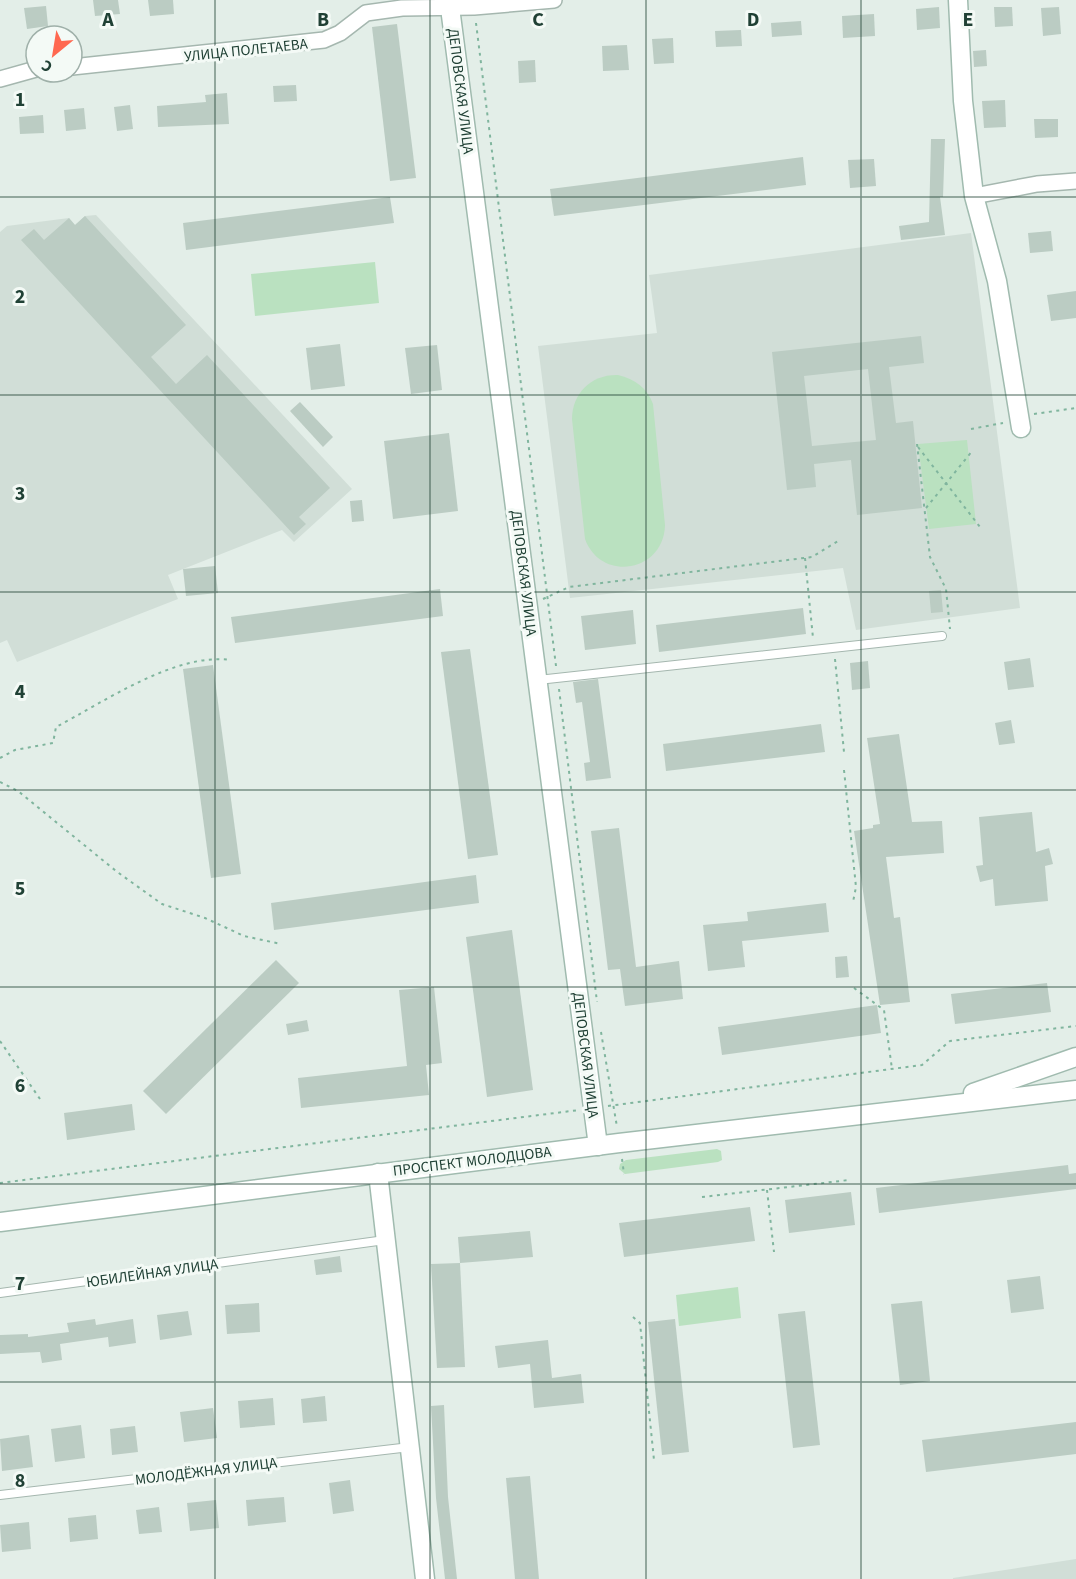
<svg xmlns="http://www.w3.org/2000/svg" width="1076" height="1579" font-family="'Source Sans 3',sans-serif">
<rect width="100%" height="100%" fill="#e3eee8"/>
<g fill="#d1ded7">
<path d="M 96,215 L 352,489 L 294,542 L 282,530 L 168,575 L 178,599 L 17,662 L 7,640 L 0,643 L 0,232 L 7,226 L 69,218 L 75,225 L 85,216 Z"/>
<path d="M 971,233 L 1020,608 L 856,630 L 843,568 L 570,598 L 538,346 L 657,333 L 649,275 Z"/>
<path d="M 1076,1559 L 1076,1579 L 953,1579 L 953,1578 Z"/>
</g>
<g fill="#bae1c0">
<path d="M 375,262 L 379,303 L 255,316 L 251,274 Z"/>
<path d="M 618,375 C 635,379 647,388 653,404 L 665,525 C 664,572 601,583 585,539 L 572,419 C 572,393 592,374 618,375 Z"/>
<path d="M 967,440 L 976,524 L 929,529 L 918,444 Z"/>
<path d="M 717,1149 L 721,1151 L 722,1160 L 718,1162 L 625,1174 L 619,1169 L 620,1164 L 626,1160 Z"/>
<path d="M 738,1287 L 741,1318 L 679,1326 L 676,1295 Z"/>
</g>
<g fill="#bbccc3" fill-rule="evenodd">
<path d="M 93,0 L 118,0 L 120,14 L 95,16 Z"/>
<path d="M 148,0 L 173,0 L 174,14 L 150,16 Z"/>
<path d="M 46,6 L 48,26 L 27,29 L 24,8 Z"/>
<path d="M 939,7 L 940,28 L 917,30 L 916,9 Z"/>
<path d="M 994,7 L 1012,7 L 1013,26 L 995,27 Z"/>
<path d="M 1059,7 L 1061,34 L 1043,36 L 1041,8 Z"/>
<path d="M 874,14 L 875,36 L 843,38 L 842,16 Z"/>
<path d="M 801,21 L 802,35 L 772,37 L 771,23 Z"/>
<path d="M 397,24 L 416,178 L 390,181 L 372,27 Z"/>
<path d="M 741,30 L 742,46 L 716,47 L 715,31 Z"/>
<path d="M 673,38 L 674,63 L 654,64 L 652,39 Z"/>
<path d="M 627,45 L 629,70 L 603,71 L 602,46 Z"/>
<path d="M 986,50 L 987,66 L 974,67 L 973,51 Z"/>
<path d="M 535,60 L 536,82 L 519,83 L 518,61 Z"/>
<path d="M 296,85 L 297,101 L 274,102 L 273,86 Z"/>
<path d="M 227,93 L 229,124 L 158,127 L 157,106 L 206,102 L 205,95 Z"/>
<path d="M 1005,100 L 1006,127 L 984,128 L 982,101 Z"/>
<path d="M 130,105 L 133,129 L 117,131 L 114,107 Z"/>
<path d="M 84,108 L 86,129 L 66,131 L 64,110 Z"/>
<path d="M 43,115 L 44,133 L 20,134 L 19,117 Z"/>
<path d="M 1034,119 L 1058,119 L 1058,137 L 1035,138 Z"/>
<path d="M 931,139 L 945,139 L 943,197 L 940,197 L 945,235 L 901,240 L 899,226 L 929,222 Z"/>
<path d="M 803,157 L 806,185 L 554,216 L 550,189 Z"/>
<path d="M 874,159 L 876,186 L 850,188 L 848,160 Z"/>
<path d="M 390,197 L 394,223 L 186,250 L 183,223 Z"/>
<path d="M 85,216 L 186,325 L 151,357 L 176,384 L 207,355 L 330,488 L 299,517 L 306,524 L 294,535 L 21,240 L 34,229 L 44,240 L 69,218 L 75,225 Z"/>
<path d="M 1051,231 L 1053,251 L 1030,253 L 1028,233 Z"/>
<path d="M 1076,291 L 1076,318 L 1051,321 L 1047,295 Z"/>
<path d="M 921,336 L 924,363 L 889,367 L 896,423 L 913,421 L 922,508 L 857,515 L 851,460 L 814,464 L 816,487 L 787,490 L 772,352 ZM 868,369 L 876,440 L 812,446 L 804,376 Z"/>
<path d="M 340,344 L 345,386 L 311,390 L 306,348 Z"/>
<path d="M 437,345 L 442,390 L 411,394 L 405,348 Z"/>
<path d="M 300,402 L 333,437 L 323,447 L 290,411 Z"/>
<path d="M 449,433 L 458,511 L 393,519 L 384,441 Z"/>
<path d="M 362,500 L 364,521 L 352,522 L 350,501 Z"/>
<path d="M 215,566 L 218,593 L 186,596 L 183,569 Z"/>
<path d="M 440,589 L 443,616 L 235,643 L 231,617 Z"/>
<path d="M 941,590 L 943,612 L 931,613 L 929,591 Z"/>
<path d="M 803,608 L 806,634 L 659,652 L 656,625 Z"/>
<path d="M 633,610 L 636,644 L 585,650 L 581,616 Z"/>
<path d="M 470,649 L 498,855 L 468,859 L 441,652 Z"/>
<path d="M 1030,658 L 1034,687 L 1008,690 L 1004,662 Z"/>
<path d="M 868,661 L 870,688 L 852,690 L 850,663 Z"/>
<path d="M 213,665 L 241,874 L 211,878 L 183,669 Z"/>
<path d="M 598,679 L 611,778 L 586,781 L 584,763 L 590,762 L 582,702 L 576,703 L 573,682 Z"/>
<path d="M 1011,720 L 1015,743 L 999,745 L 995,723 Z"/>
<path d="M 821,724 L 825,752 L 666,771 L 663,744 Z"/>
<path d="M 899,734 L 912,822 L 942,821 L 944,853 L 886,857 L 894,918 L 900,917 L 910,1002 L 880,1005 L 854,831 L 873,828 L 873,825 L 880,824 L 867,738 Z"/>
<path d="M 1032,812 L 1036,852 L 1049,848 L 1053,864 L 1045,866 L 1048,901 L 995,906 L 993,879 L 980,882 L 976,866 L 983,865 L 979,817 Z"/>
<path d="M 619,828 L 636,967 L 679,961 L 683,999 L 625,1006 L 620,969 L 608,970 L 591,831 Z"/>
<path d="M 476,875 L 479,903 L 274,930 L 271,903 Z"/>
<path d="M 826,903 L 829,932 L 742,941 L 745,967 L 708,971 L 703,925 L 748,921 L 747,912 Z"/>
<path d="M 512,930 L 533,1090 L 487,1097 L 466,937 Z"/>
<path d="M 847,956 L 849,977 L 836,978 L 835,957 Z"/>
<path d="M 276,960 L 299,983 L 166,1114 L 143,1091 Z"/>
<path d="M 1047,983 L 1051,1012 L 955,1024 L 951,994 Z"/>
<path d="M 434,987 L 442,1063 L 426,1065 L 429,1095 L 301,1108 L 298,1078 L 407,1066 L 399,990 Z"/>
<path d="M 877,1005 L 881,1033 L 722,1055 L 718,1027 Z"/>
<path d="M 307,1020 L 309,1031 L 288,1035 L 286,1024 Z"/>
<path d="M 132,1104 L 135,1130 L 67,1140 L 64,1113 Z"/>
<path d="M 1068,1165 L 1069,1174 L 1076,1173 L 1076,1189 L 879,1213 L 876,1188 Z"/>
<path d="M 851,1192 L 855,1225 L 789,1233 L 785,1200 Z"/>
<path d="M 750,1207 L 755,1241 L 624,1257 L 619,1223 Z"/>
<path d="M 530,1231 L 533,1257 L 460,1263 L 458,1237 Z"/>
<path d="M 340,1256 L 342,1272 L 316,1275 L 314,1260 Z"/>
<path d="M 460,1263 L 465,1367 L 437,1368 L 431,1264 Z"/>
<path d="M 1040,1276 L 1044,1309 L 1011,1313 L 1007,1280 Z"/>
<path d="M 922,1301 L 930,1381 L 900,1385 L 891,1304 Z"/>
<path d="M 259,1303 L 260,1332 L 227,1334 L 225,1305 Z"/>
<path d="M 188,1311 L 192,1335 L 160,1340 L 157,1315 Z"/>
<path d="M 805,1311 L 820,1445 L 793,1448 L 778,1314 Z"/>
<path d="M 95,1319 L 96,1325 L 133,1319 L 136,1343 L 109,1347 L 108,1337 L 60,1344 L 62,1360 L 42,1363 L 40,1352 L 0,1354 L 0,1335 L 28,1334 L 28,1337 L 69,1332 L 67,1323 Z"/>
<path d="M 675,1319 L 689,1452 L 662,1455 L 648,1322 Z"/>
<path d="M 548,1340 L 552,1378 L 581,1374 L 584,1403 L 534,1408 L 530,1364 L 498,1368 L 495,1346 Z"/>
<path d="M 325,1396 L 327,1421 L 303,1423 L 301,1399 Z"/>
<path d="M 273,1398 L 275,1425 L 240,1428 L 238,1401 Z"/>
<path d="M 444,1405 L 448,1497 L 457,1579 L 445,1579 L 436,1498 L 431,1406 Z"/>
<path d="M 213,1408 L 217,1438 L 184,1442 L 180,1412 Z"/>
<path d="M 1076,1422 L 1076,1454 L 926,1472 L 922,1440 Z"/>
<path d="M 81,1425 L 85,1458 L 55,1462 L 51,1429 Z"/>
<path d="M 135,1426 L 138,1452 L 112,1455 L 110,1429 Z"/>
<path d="M 29,1435 L 33,1467 L 2,1471 L 0,1439 Z"/>
<path d="M 530,1476 L 539,1579 L 515,1579 L 506,1478 Z"/>
<path d="M 350,1480 L 354,1511 L 333,1514 L 329,1483 Z"/>
<path d="M 284,1497 L 286,1522 L 248,1526 L 246,1500 Z"/>
<path d="M 216,1500 L 219,1528 L 190,1531 L 187,1503 Z"/>
<path d="M 159,1507 L 162,1532 L 139,1534 L 136,1510 Z"/>
<path d="M 96,1515 L 98,1539 L 70,1542 L 68,1518 Z"/>
<path d="M 29,1522 L 31,1549 L 2,1552 L 0,1525 Z"/>
</g>
<g fill="none" stroke-linecap="round" stroke-linejoin="round">
<g stroke="#a5b7af" stroke-width="10">
<g id="lane">
<path d="M 538,680 L 942,636"/>
<path d="M 0,1293 L 385,1240"/>
<path d="M 0,1495 L 410,1447"/>
</g>
</g>
<g stroke="#a5b7af" stroke-width="18">
<g id="street">
<path d="M 72,67 L 324,40 L 340,33 L 366,13 L 402,8 L 474,7 L 554,0"/>
<path d="M 0,79 L 36,69"/>
<path d="M 974,196 L 1037,184 L 1076,181"/>
</g>
</g>
<g stroke="#a0bbaf" stroke-width="21">
<g id="secondary">
<path d="M 449,0 L 598,1146"/>
<path d="M 958,0 L 963,101 L 974,196 L 997,281 L 1021,428"/>
<path d="M 973,1093 L 1076,1057"/>
<path d="M 378,1173 L 425,1579"/>
<path d="M 0,1222 L 619,1143 L 1076,1090"/>
</g>
</g>
<g stroke="#80b59e" stroke-width="2" stroke-dasharray="3 4.5" stroke-linecap="butt">
<path d="M 476,23 L 556,666"/>
<path d="M 1034,414 L 1076,408"/>
<path d="M 971,429 L 1003,423"/>
<path d="M 917,444 L 930,557 L 946,589 L 950,629"/>
<path d="M 918,447 L 980,527"/>
<path d="M 926,508 L 973,450"/>
<path d="M 805,558 L 813,638"/>
<path d="M 543,599 L 569,587 L 812,557 L 838,541"/>
<path d="M 835,659 L 844,752"/>
<path d="M 559,689 L 597,1002"/>
<path d="M 0,758 L 15,750 L 53,743 L 56,727 C 104,702 176,652 231,660"/>
<path d="M 844,770 L 856,887 L 853,902"/>
<path d="M 0,782 L 18,791 L 116,871 L 162,904 L 205,918 L 244,936 L 281,944"/>
<path d="M 854,988 L 884,1010 L 892,1069"/>
<path d="M 601,1032 L 617,1127"/>
<path d="M 0,1041 L 40,1099"/>
<path d="M 608,1106 L 922,1065 L 950,1041 L 1076,1026"/>
<path d="M 622,1159 L 624,1174"/>
<path d="M 0,1183 L 579,1110"/>
<path d="M 767,1190 L 774,1252"/>
<path d="M 702,1197 L 849,1180"/>
<path d="M 633,1317 L 640,1323 L 654,1460"/>
</g>
<use href="#lane" stroke="#fff" stroke-width="8"/>
<use href="#street" stroke="#fff" stroke-width="15"/>
<use href="#secondary" stroke="#fff" stroke-width="18"/>
</g>
<path fill="none" stroke="#204135" stroke-width="1.5" stroke-opacity="0.55" d="M 215,0 L 215,1579M 430,0 L 430,1579M 646,0 L 646,1579M 861,0 L 861,1579M 0,197 L 1076,197M 0,395 L 1076,395M 0,592 L 1076,592M 0,790 L 1076,790M 0,987 L 1076,987M 0,1184 L 1076,1184M 0,1382 L 1076,1382"/>
<g text-anchor="middle" stroke-width="6" stroke-linejoin="round" paint-order="stroke">
<g font-size="15" fill="#204135" stroke="#f4faf6">
<text transform="translate(246 50) rotate(-6)" y="5">УЛИЦА ПОЛЕТАЕВА</text>
<text transform="translate(461 91) rotate(83)" y="5">ДЕПОВСКАЯ УЛИЦА</text>
<text transform="translate(524 573) rotate(83)" y="5">ДЕПОВСКАЯ УЛИЦА</text>
<text transform="translate(586 1055) rotate(83)" y="5">ДЕПОВСКАЯ УЛИЦА</text>
<text transform="translate(472 1161) rotate(-7)" y="5">ПРОСПЕКТ МОЛОДЦОВА</text>
<text transform="translate(152 1273) rotate(-8)" y="5">ЮБИЛЕЙНАЯ УЛИЦА</text>
<text transform="translate(206 1471) rotate(-7)" y="5">МОЛОДЁЖНАЯ УЛИЦА</text>
</g>
</g>
<g font-size="20" text-anchor="middle" font-weight="bold" fill="#204135" stroke="#f4faf6" stroke-width="6" stroke-linejoin="round" paint-order="stroke">
<text x="108" y="26">A</text>
<text x="323" y="26">B</text>
<text x="538" y="26">C</text>
<text x="753" y="26">D</text>
<text x="968" y="26">E</text>
<text x="20" y="106">1</text>
<text x="20" y="303">2</text>
<text x="20" y="500">3</text>
<text x="20" y="698">4</text>
<text x="20" y="895">5</text>
<text x="20" y="1092">6</text>
<text x="20" y="1290">7</text>
<text x="20" y="1487">8</text>
</g>
<g transform="translate(54 54) rotate(210)"><circle r="28" fill="#f4faf6" stroke="#9fb0a9" stroke-width="1.5"/>
<path d="M0-4.5L10 22L0 15L-10 22Z" fill="#ff6850"/>
<text y="-9" font-size="16" font-weight="bold" text-anchor="middle" fill="#204135">С</text>
</g>
</svg>
